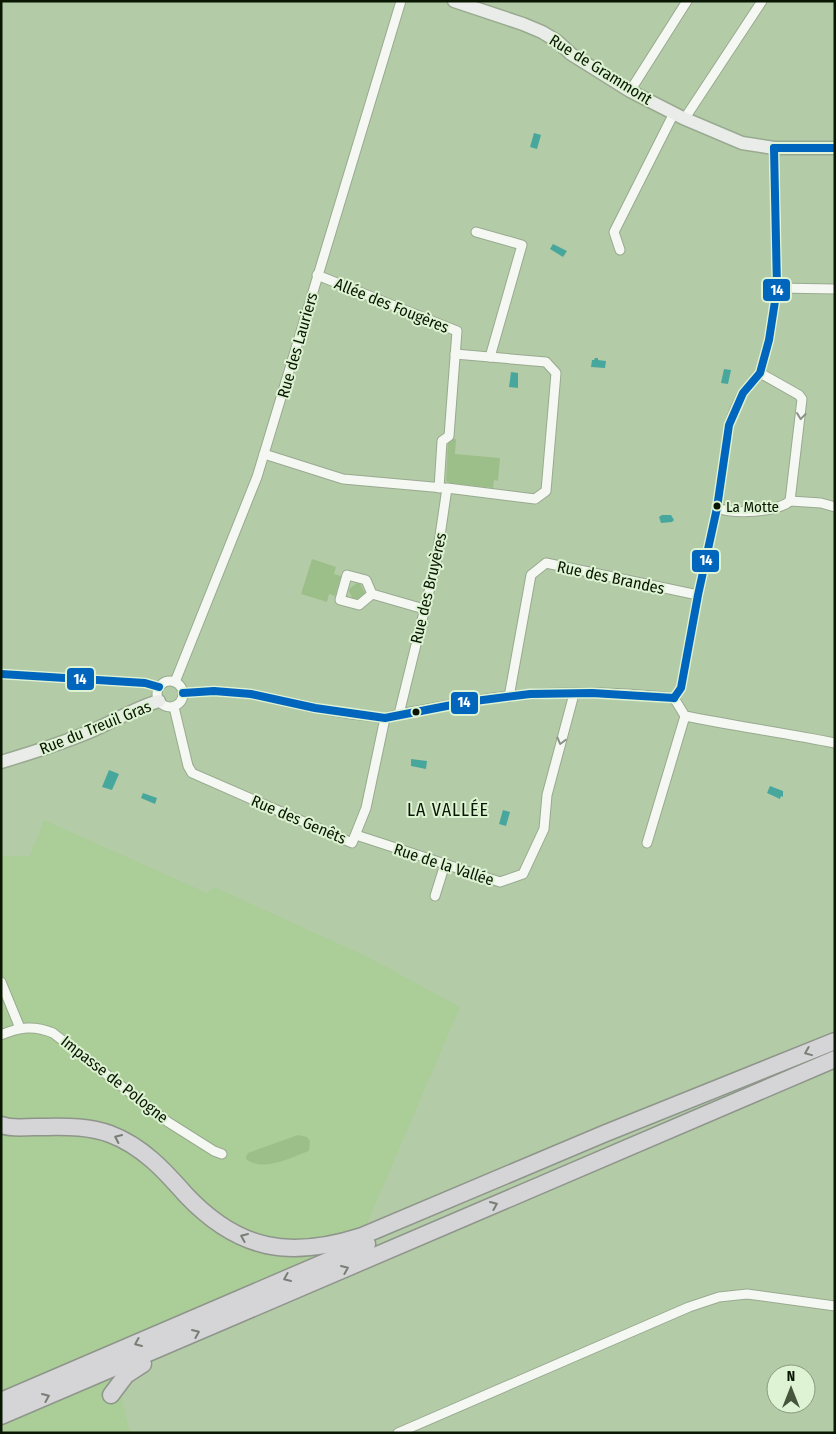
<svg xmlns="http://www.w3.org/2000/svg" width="836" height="1434" font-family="'Fira Sans Condensed',sans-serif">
<rect width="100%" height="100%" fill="#b4cba8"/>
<path fill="#abcd98" d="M 44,820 L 207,893 L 214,887 L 368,957 L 460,1007 L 367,1224 L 314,1256 L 234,1293 L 160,1338 L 120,1389 L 129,1430 L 135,1433 L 1,1433 L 1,856 L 30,856 Z"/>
<g fill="#9cbf8a">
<path d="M 452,439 L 456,439 L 455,454 L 500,458 L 498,481 L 494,480 L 493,488 L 450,483 L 446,481 L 448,442 Z"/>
<path d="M 312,559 L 336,567 L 334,574 L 341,576 L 335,596 L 329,594 L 327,602 L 301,594 Z"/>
<path d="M 357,583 L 360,584 L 365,593 L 356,600 L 353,600 L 349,591 L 350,588 Z"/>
<path d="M 298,1135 L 307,1137 L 310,1141 L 309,1151 C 291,1157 263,1173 246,1159 L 246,1157 L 248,1153 Z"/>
</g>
<g fill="#48a79d">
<path d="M 534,133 L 541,135 L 537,149 L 530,147 Z"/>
<path d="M 553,244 L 567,251 L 563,257 L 550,249 Z"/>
<path d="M 595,358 L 598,358 L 598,360 L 606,361 L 605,368 L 591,367 L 592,360 L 594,360 Z"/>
<path d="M 724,369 L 731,370 L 728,384 L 721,383 Z"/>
<path d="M 511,372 L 518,373 L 518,388 L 509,387 Z"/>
<path d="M 662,515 L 671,515 L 674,520 L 672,522 L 661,523 L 659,517 Z"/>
<path d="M 411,759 L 427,761 L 426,769 L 411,766 Z"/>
<path d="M 109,770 L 119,774 L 112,790 L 102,787 Z"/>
<path d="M 770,786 L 783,791 L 783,797 L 781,796 L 780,799 L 767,793 Z"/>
<path d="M 143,793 L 157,798 L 155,804 L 141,798 Z"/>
<path d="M 503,810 L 510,812 L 506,826 L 499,824 Z"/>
</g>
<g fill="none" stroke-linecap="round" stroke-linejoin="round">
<g stroke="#98aa8f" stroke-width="11">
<g id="street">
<path d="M 630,91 L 687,1"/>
<path d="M 685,118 L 762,1"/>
<path d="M 476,232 L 522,245 L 490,357"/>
<path d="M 620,250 L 614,232 L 674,113"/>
<path d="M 317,275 L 457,331 L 449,436 L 442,441 L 439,488"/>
<path d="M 777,288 L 835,289"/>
<path d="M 264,454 L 343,479 L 444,488"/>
<path d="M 790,501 L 821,503 L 835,507"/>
<path d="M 717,508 C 734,514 776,513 790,501 L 802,399 L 799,395 L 760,373"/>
<path d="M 372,594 L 359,605 L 340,600 L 347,575 L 366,580 L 372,594 L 424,609"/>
<path d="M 1,674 L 145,683 L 159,687"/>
<circle cx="170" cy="694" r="13"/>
<path d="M 175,682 L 257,477 L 401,1"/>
<path d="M 183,693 L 214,691 L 251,694 L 315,708 L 351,714 L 385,718 L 399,714 C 435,708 472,700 509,696 C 564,691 620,692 674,698"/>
<path d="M 509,697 L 531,575 L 546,563 L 698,595"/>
<path d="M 674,698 L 681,688 L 698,595 L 717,508 L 729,425 L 736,407 L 743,393 L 760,373 L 769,340 L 777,288 L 774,148"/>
<path d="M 674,698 L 685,716 C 735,726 785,733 835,743"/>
<path d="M 174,707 L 188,766 L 192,773 L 352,843 L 366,808 L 385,718"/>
<path d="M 399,714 L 436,563 L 447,488 L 535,499 L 546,491 L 556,373 L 546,362 L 455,354"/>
<path d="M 356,835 L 500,882 L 523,874 L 544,829 L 547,795 L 574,694"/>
<path d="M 647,843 L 685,716"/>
<path d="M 435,896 L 445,864"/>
<path d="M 1,982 L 20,1028"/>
<path d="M 1,1035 C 19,1027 34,1025 53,1033 L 168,1122 L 214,1151 L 222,1154"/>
<path d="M 398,1433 L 689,1307 L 719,1297 L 747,1294 L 835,1306"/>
</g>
</g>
<g stroke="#98aa8f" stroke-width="15">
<g id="secondary">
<path d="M 454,1 L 523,24 L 542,32 L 557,41 L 571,54 L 630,91 L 683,118 L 742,143 L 774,148 L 835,148"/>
<path d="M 1,762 C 31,753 60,744 89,732 C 113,722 134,708 159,701"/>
</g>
</g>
<g stroke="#8e958a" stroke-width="19">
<g id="highway">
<path d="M 1,1125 C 12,1129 24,1127 35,1127 C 60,1127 86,1125 110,1134 C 142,1146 164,1170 186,1195 C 239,1251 290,1259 362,1236 L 606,1133 L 835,1041"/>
<path d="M 111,1395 L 126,1375 L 143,1364"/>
<path d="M 1,1401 L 367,1244"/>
<path d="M 1,1416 L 835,1059"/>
</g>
</g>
<use href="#street" stroke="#f4f7f2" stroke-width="9"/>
<use href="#secondary" stroke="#eaece9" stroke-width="12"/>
<use href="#highway" stroke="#d5d4d6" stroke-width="16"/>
<g stroke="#def3d3" stroke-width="11">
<g id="bus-1">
<path d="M 774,148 L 835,148"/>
<path d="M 1,674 L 145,683 L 159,687"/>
<path d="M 183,693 L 214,691 L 251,694 L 315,708 L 385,718 L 467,702 L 530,694 L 592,693 L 674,698"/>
<path d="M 674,698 L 681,688 L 698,595 L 717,508 L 729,425 L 743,393 L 760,373 L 769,340 L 777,288 L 774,148"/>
</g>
</g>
<use href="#bus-1" stroke="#0065bd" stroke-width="8"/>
</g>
<defs><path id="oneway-chevron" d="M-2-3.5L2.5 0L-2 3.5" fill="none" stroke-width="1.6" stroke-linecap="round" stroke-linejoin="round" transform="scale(1.25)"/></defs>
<g stroke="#8a9286">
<use href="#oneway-chevron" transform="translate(801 416) rotate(97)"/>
<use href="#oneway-chevron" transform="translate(561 741) rotate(105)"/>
</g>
<g stroke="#797f77">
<use href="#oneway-chevron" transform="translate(808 1052) rotate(158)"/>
<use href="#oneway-chevron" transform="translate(118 1138) rotate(-155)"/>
<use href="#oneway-chevron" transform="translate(494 1205) rotate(-23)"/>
<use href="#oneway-chevron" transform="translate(244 1237) rotate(-157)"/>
<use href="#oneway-chevron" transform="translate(345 1269) rotate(-23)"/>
<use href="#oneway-chevron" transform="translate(287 1278) rotate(157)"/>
<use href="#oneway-chevron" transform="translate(196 1333) rotate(-23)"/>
<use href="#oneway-chevron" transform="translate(138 1343) rotate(157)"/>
<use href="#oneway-chevron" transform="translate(46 1397) rotate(-23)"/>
</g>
<g fill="#091702" stroke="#def3d3" stroke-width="2">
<circle cx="717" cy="506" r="4.5"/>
<circle cx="416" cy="712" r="4.5"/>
</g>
<g text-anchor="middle" stroke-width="4" stroke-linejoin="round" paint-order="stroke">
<g font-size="15" fill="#091702" stroke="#def3d3" text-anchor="start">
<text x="726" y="512">La Motte</text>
</g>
<g font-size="16" fill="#091702" stroke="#def3d3">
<text transform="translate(601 69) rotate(32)" y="6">Rue de Grammont</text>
<text transform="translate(392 305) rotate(22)" y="6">Allée des Fougères</text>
<text transform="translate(297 345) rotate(-74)" y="6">Rue des Lauriers</text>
<text transform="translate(611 577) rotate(12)" y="6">Rue des Brandes</text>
<text transform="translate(428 588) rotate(-77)" y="6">Rue des Bruyères</text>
<text transform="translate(95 727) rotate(-22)" y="6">Rue du Treuil Gras</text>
<text transform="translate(299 819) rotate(23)" y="6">Rue des Genêts</text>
<text transform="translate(444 864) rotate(18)" y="6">Rue de la Vallée</text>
<text transform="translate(115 1079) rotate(38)" y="6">Impasse de Pologne</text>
</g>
<g font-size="18" letter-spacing="1" fill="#091702" stroke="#def3d3">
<text x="448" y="816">LA VALLÉE</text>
</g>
</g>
<g stroke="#def3d3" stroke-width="2">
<rect x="762" y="278" width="29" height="24" rx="5" fill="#0065bd"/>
<rect x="691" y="549" width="29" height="24" rx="5" fill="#0065bd"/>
<rect x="66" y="667" width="29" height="24" rx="5" fill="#0065bd"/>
<rect x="450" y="691" width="29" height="24" rx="5" fill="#0065bd"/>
</g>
<g font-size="14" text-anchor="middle" font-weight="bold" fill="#fff">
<text x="777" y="295">14</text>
<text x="706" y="565">14</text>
<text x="80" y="684">14</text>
<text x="464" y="707">14</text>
</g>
<rect width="836" height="1434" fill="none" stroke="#091702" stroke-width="5"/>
<g transform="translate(791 1389)"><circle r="24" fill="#def3d3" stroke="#899b7f"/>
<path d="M0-4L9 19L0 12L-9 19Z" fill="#45563c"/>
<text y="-8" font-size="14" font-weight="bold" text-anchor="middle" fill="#091702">N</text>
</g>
</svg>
